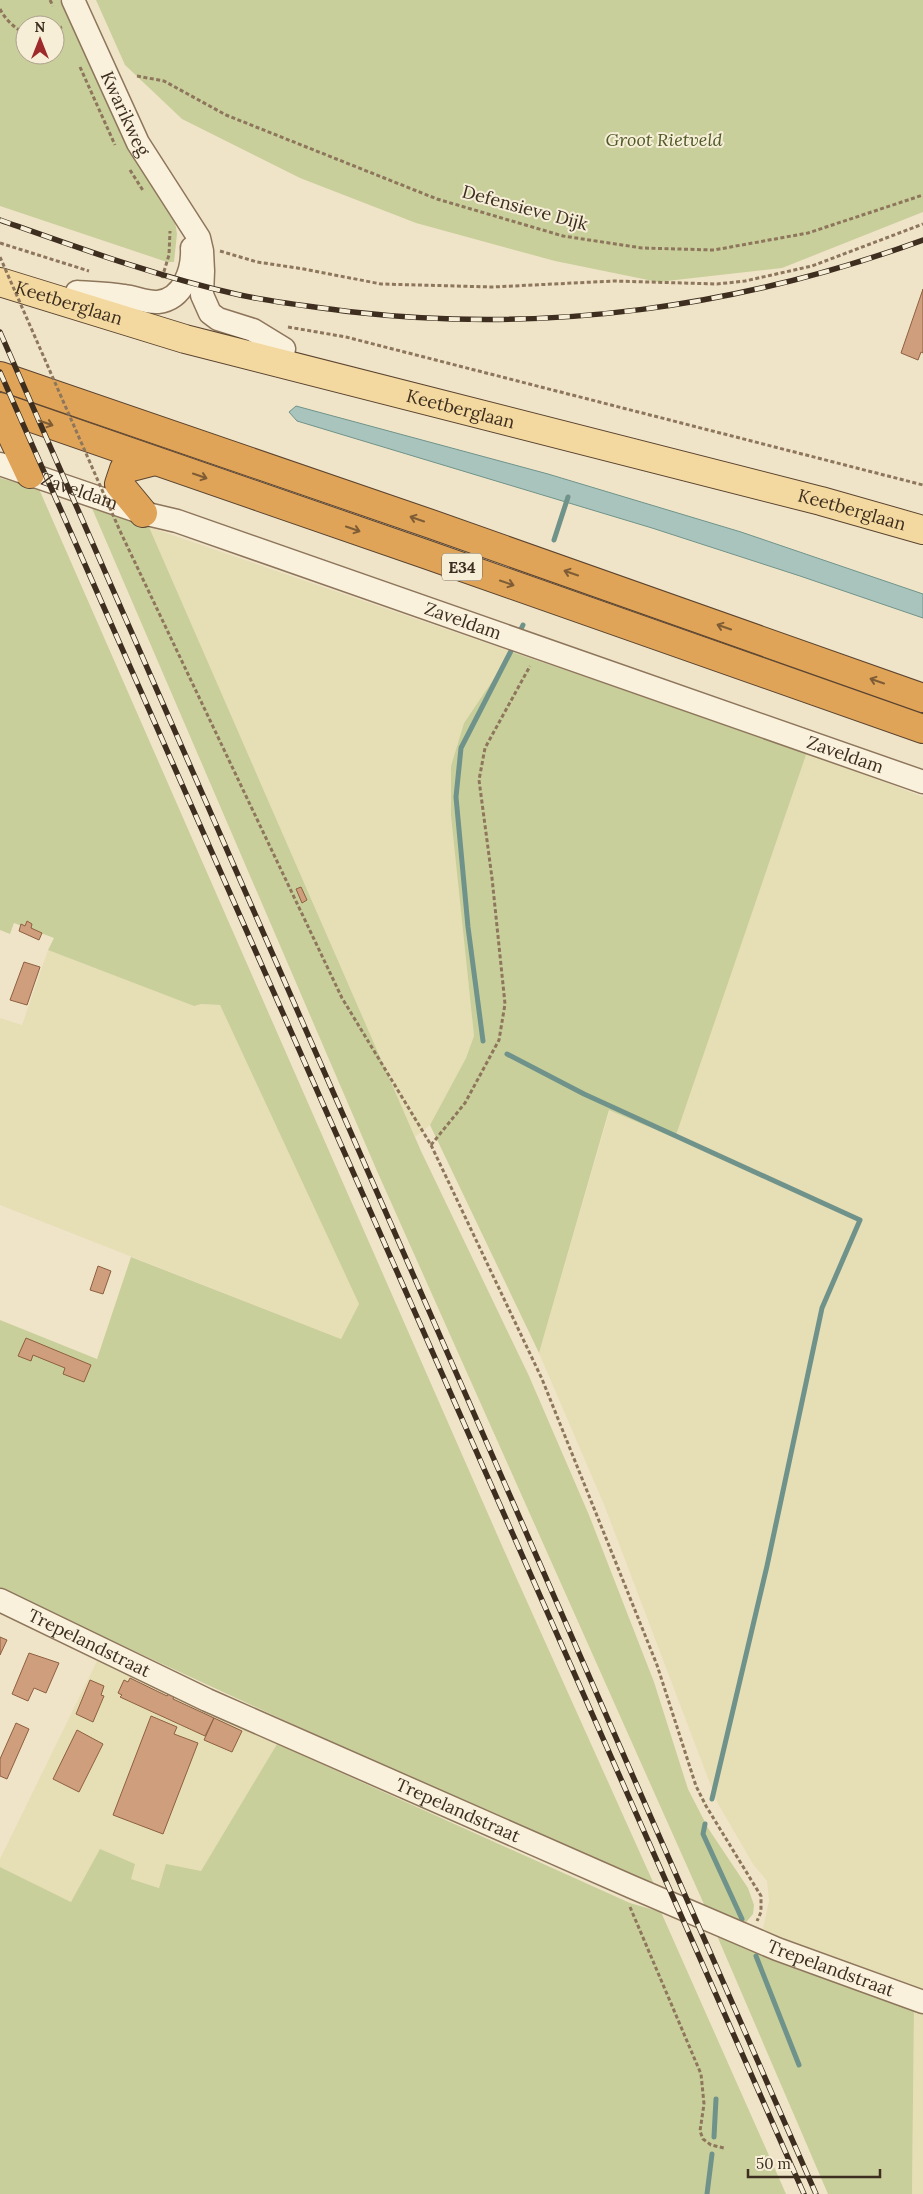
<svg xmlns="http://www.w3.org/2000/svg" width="923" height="2194" font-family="Lora,serif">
<rect width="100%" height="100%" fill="#f0e4c8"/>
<g fill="#e6deb5">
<path d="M 149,527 L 512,652 L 464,723 L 451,766 L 451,816 L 474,1036 L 466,1058 L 430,1125 L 415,1137 Z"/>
<path d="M 807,752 L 923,797 L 923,1995 L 765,1935 L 763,1929 L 769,1901 L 767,1881 L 753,1864 L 717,1802 L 605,1507 L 539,1353 L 610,1109 L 675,1138 Z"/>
<path d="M 48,950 L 194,1006 L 201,1004 L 220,1005 L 359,1304 L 341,1339 L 0,1205 L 0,1018 L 22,1025 Z"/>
<path d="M 99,1657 L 277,1744 L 201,1871 L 160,1888 L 131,1879 L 71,1902 L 0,1867 L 0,1859 Z"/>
<path d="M 914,2008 L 923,2011 L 923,2194 L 912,2194 Z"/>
</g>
<g fill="#c9cf9b" fill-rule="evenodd">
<path d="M 0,0 L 60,0 L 128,149 L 175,221 L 177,234 L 174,262 L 167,262 L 0,206 ZM 25,25 L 55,25 L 55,55 L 25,55 Z"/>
<path d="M 96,0 L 923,0 L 923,212 L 782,268 L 658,282 L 555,261 L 416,223 L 300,178 L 182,119 L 125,65 Z"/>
<path d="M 0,478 L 39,489 L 503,1548 L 658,1893 L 0,1589 L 0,1320 L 97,1359 L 131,1257 L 341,1339 L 359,1304 L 220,1005 L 201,1004 L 194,1006 L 48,950 L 54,938 L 14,923 L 10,934 L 0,930 Z"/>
<path d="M 91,506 L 149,527 L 421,1151 L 529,1376 L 589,1515 L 654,1682 L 688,1789 L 708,1828 L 748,1888 L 754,1905 L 753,1914 L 742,1927 L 707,1911 L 377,1171 Z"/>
<path d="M 512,652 L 807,752 L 675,1138 L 609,1110 L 539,1353 L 430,1125 L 466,1058 L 474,1036 L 451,816 L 451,766 L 464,723 Z"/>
<path d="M 277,1744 L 630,1903 L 661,1912 L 786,2194 L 0,2194 L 0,1867 L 71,1902 L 100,1849 L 135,1864 L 131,1879 L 159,1888 L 166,1864 L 201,1871 Z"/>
<path d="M 715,1931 L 914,2008 L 912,2194 L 828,2194 Z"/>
</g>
<path fill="#a9c4bc" stroke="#6f938a" d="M 296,406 L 548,474 L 741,532 L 923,594 L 923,618 L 800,576 L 652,528 L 297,421 L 289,412 Z"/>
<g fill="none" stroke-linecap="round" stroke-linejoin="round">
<g stroke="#6f938a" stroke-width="5">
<path d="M 554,540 L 568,497"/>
<path d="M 520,631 L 523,625"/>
<path d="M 483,1041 L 468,927 L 456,797 L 461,748 L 512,649"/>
<path d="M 507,1054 L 584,1094 L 860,1220 L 822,1308 L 767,1566 L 712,1799"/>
<path d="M 705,1824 L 703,1834 L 742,1919"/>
<path d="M 756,1956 L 799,2065"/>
<path d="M 714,2137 L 716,2099"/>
<path d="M 707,2194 L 712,2154"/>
</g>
</g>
<g fill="#cf9f7d" stroke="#8d5f41">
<path d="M 923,289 L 923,353 L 921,352 L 918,360 L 901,353 Z"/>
<path d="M 301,887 L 307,900 L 302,903 L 296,889 Z"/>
<path d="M 27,921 L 32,924 L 31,928 L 42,933 L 39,940 L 19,931 L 21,924 L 25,926 Z"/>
<path d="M 24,962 L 40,967 L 27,1005 L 10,1000 Z"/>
<path d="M 98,1266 L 111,1271 L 103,1294 L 90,1290 Z"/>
<path d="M 26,1338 L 91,1365 L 84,1382 L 63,1374 L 65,1368 L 33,1355 L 31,1361 L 18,1356 Z"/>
<path d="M 0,1637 L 7,1640 L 0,1655 Z"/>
<path d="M 29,1653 L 59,1663 L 46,1693 L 34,1688 L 28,1701 L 12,1694 Z"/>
<path d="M 130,1678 L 167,1696 L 169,1693 L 174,1696 L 173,1699 L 214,1718 L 205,1736 L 120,1697 L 122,1695 L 118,1693 L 124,1680 L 128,1682 Z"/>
<path d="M 90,1680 L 104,1686 L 101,1695 L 104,1696 L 93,1722 L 76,1714 Z"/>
<path d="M 151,1716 L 177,1727 L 174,1734 L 198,1743 L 163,1834 L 113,1815 Z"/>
<path d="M 214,1718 L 242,1731 L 232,1752 L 204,1740 Z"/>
<path d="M 16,1723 L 29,1729 L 7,1779 L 0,1776 L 0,1759 Z"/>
<path d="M 77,1730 L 103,1744 L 79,1792 L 53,1779 Z"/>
</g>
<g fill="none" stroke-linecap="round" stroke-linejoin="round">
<g stroke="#8d765c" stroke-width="25">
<g id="minor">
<path id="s1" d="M 73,0 L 138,143 L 199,238 L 202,251 L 203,271 L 202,295 L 210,313 L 218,319 L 253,330 L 284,349"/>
<path d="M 77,292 C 92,293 109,293 124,296 C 135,297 146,303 158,302 C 184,299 193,269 192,248"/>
<path id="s2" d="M 0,464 L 143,513 L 177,521 L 923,782"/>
<path id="s3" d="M 0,1600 L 207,1700 L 632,1887 L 777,1949 L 923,2002"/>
</g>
</g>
<g stroke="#5b4430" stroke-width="30">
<g id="major">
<path id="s4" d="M 0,282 L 185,339 L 821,501 L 923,530"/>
</g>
</g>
<g stroke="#5b4430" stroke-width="30">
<g id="highway">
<path d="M 0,376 L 431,524 L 923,698"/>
<path d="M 0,407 L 428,555 L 923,729"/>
<path d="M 0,410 L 30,474"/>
<path d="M 143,513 L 119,484 L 124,469 L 155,461"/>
</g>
</g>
<g stroke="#8d765c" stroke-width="3" stroke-dasharray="4 2.5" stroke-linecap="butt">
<path d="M 50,0 L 53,6"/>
<path d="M 0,9 C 5,19 15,29 25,33"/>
<path d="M 55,30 L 62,27"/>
<path d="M 80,67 L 115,145"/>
<path d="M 137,76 L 164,81 L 226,115 L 437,199 L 563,236 L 642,248 L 714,250 L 808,233 L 923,195"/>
<path d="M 130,170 L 144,192"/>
<path d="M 0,243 L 89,271"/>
<path d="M 220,251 L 257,262 L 304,269 L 381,284 L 493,287 L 614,281 L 717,284 L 745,281 L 812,266 L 923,224"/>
<path d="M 162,278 L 169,255 L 170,231"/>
<path d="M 288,327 L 346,337 L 923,485"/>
<path d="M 120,531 L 342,998 L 431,1145 L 542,1379 L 657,1665 L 696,1786 L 706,1806 L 761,1896 L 761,1912 L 757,1921"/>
<path d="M 431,1145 L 465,1103 L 499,1040 L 505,1004 L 492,878 L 479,780 L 485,748 L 530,666"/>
<path d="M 630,1907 L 701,2074 L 704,2104 L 700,2131 L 703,2139 L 711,2145 L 724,2148"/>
</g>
<use href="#minor" stroke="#faf1dc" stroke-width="22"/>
<use href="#major" stroke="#f3d9a0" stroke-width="28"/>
<use href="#highway" stroke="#e0a458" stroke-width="28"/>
<g stroke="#3d2e20" stroke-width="5.5">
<g id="rail">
<path d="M 0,220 C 79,248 158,277 240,295 C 277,303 316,307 353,312 C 547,334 740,307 923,240"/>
<path d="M 0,332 L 816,2194"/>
<path d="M 0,372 L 804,2194"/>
</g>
</g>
<use href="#rail" stroke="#f7eed8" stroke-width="4" stroke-dasharray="11" stroke-linecap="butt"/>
<path stroke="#8d765c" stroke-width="3" stroke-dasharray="4 2.5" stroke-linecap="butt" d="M 0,257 L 120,531"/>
</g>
<defs><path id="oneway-shaft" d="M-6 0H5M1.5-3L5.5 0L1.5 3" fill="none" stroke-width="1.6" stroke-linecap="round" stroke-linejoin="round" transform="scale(1.25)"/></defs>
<g stroke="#7e5d36">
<use href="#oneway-shaft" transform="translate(46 423) rotate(19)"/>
<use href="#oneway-shaft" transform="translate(200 476) rotate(19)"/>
<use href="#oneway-shaft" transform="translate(417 519) rotate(-161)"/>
<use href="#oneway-shaft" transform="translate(353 529) rotate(19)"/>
<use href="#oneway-shaft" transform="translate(571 573) rotate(-161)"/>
<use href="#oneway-shaft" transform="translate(507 583) rotate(19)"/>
<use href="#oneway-shaft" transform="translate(724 627) rotate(-161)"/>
<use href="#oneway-shaft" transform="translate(877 681) rotate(-161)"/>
</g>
<g text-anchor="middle" stroke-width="4" stroke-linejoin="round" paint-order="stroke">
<rect fill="#f7eed8" stroke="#756857" stroke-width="1" x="442" y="553.5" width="40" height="27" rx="4"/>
<g font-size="16" font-weight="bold" fill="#3d2e20">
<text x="462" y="573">E34</text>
</g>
<g font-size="18" fill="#3d2e20" stroke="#f7eed8">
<text dy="6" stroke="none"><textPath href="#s1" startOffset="125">Kwarikweg</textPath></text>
<text transform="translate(525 208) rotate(15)" y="6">Defensieve Dijk</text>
<text dy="6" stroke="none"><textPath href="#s4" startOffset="72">Keetberglaan</textPath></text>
<text dy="6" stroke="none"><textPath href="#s4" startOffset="478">Keetberglaan</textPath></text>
<text dy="6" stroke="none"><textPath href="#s2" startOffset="84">Zaveldam</textPath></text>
<text dy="6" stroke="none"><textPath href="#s4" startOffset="882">Keetberglaan</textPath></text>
<text dy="6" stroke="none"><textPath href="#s2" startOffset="489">Zaveldam</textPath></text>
<text dy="6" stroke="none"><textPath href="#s2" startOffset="894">Zaveldam</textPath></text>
<text dy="6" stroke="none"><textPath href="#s3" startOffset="99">Trepelandstraat</textPath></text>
<text dy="6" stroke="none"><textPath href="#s3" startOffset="504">Trepelandstraat</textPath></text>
<text dy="6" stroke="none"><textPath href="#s3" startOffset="909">Trepelandstraat</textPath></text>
</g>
<g font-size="18" font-style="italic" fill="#4d5a26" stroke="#f7eed8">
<text x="664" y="146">Groot Rietveld</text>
</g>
</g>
<g transform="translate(40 40)"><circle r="24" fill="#f7eed8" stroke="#ada18e"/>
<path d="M0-4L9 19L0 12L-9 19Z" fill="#9e2a2b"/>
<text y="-8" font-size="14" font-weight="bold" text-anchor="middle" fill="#3d2e20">N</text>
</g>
<path d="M748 2169v8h132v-8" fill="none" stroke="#3d2e20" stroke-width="2.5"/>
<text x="756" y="2169" font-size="15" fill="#3d2e20" stroke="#f7eed8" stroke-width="4" paint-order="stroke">50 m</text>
</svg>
